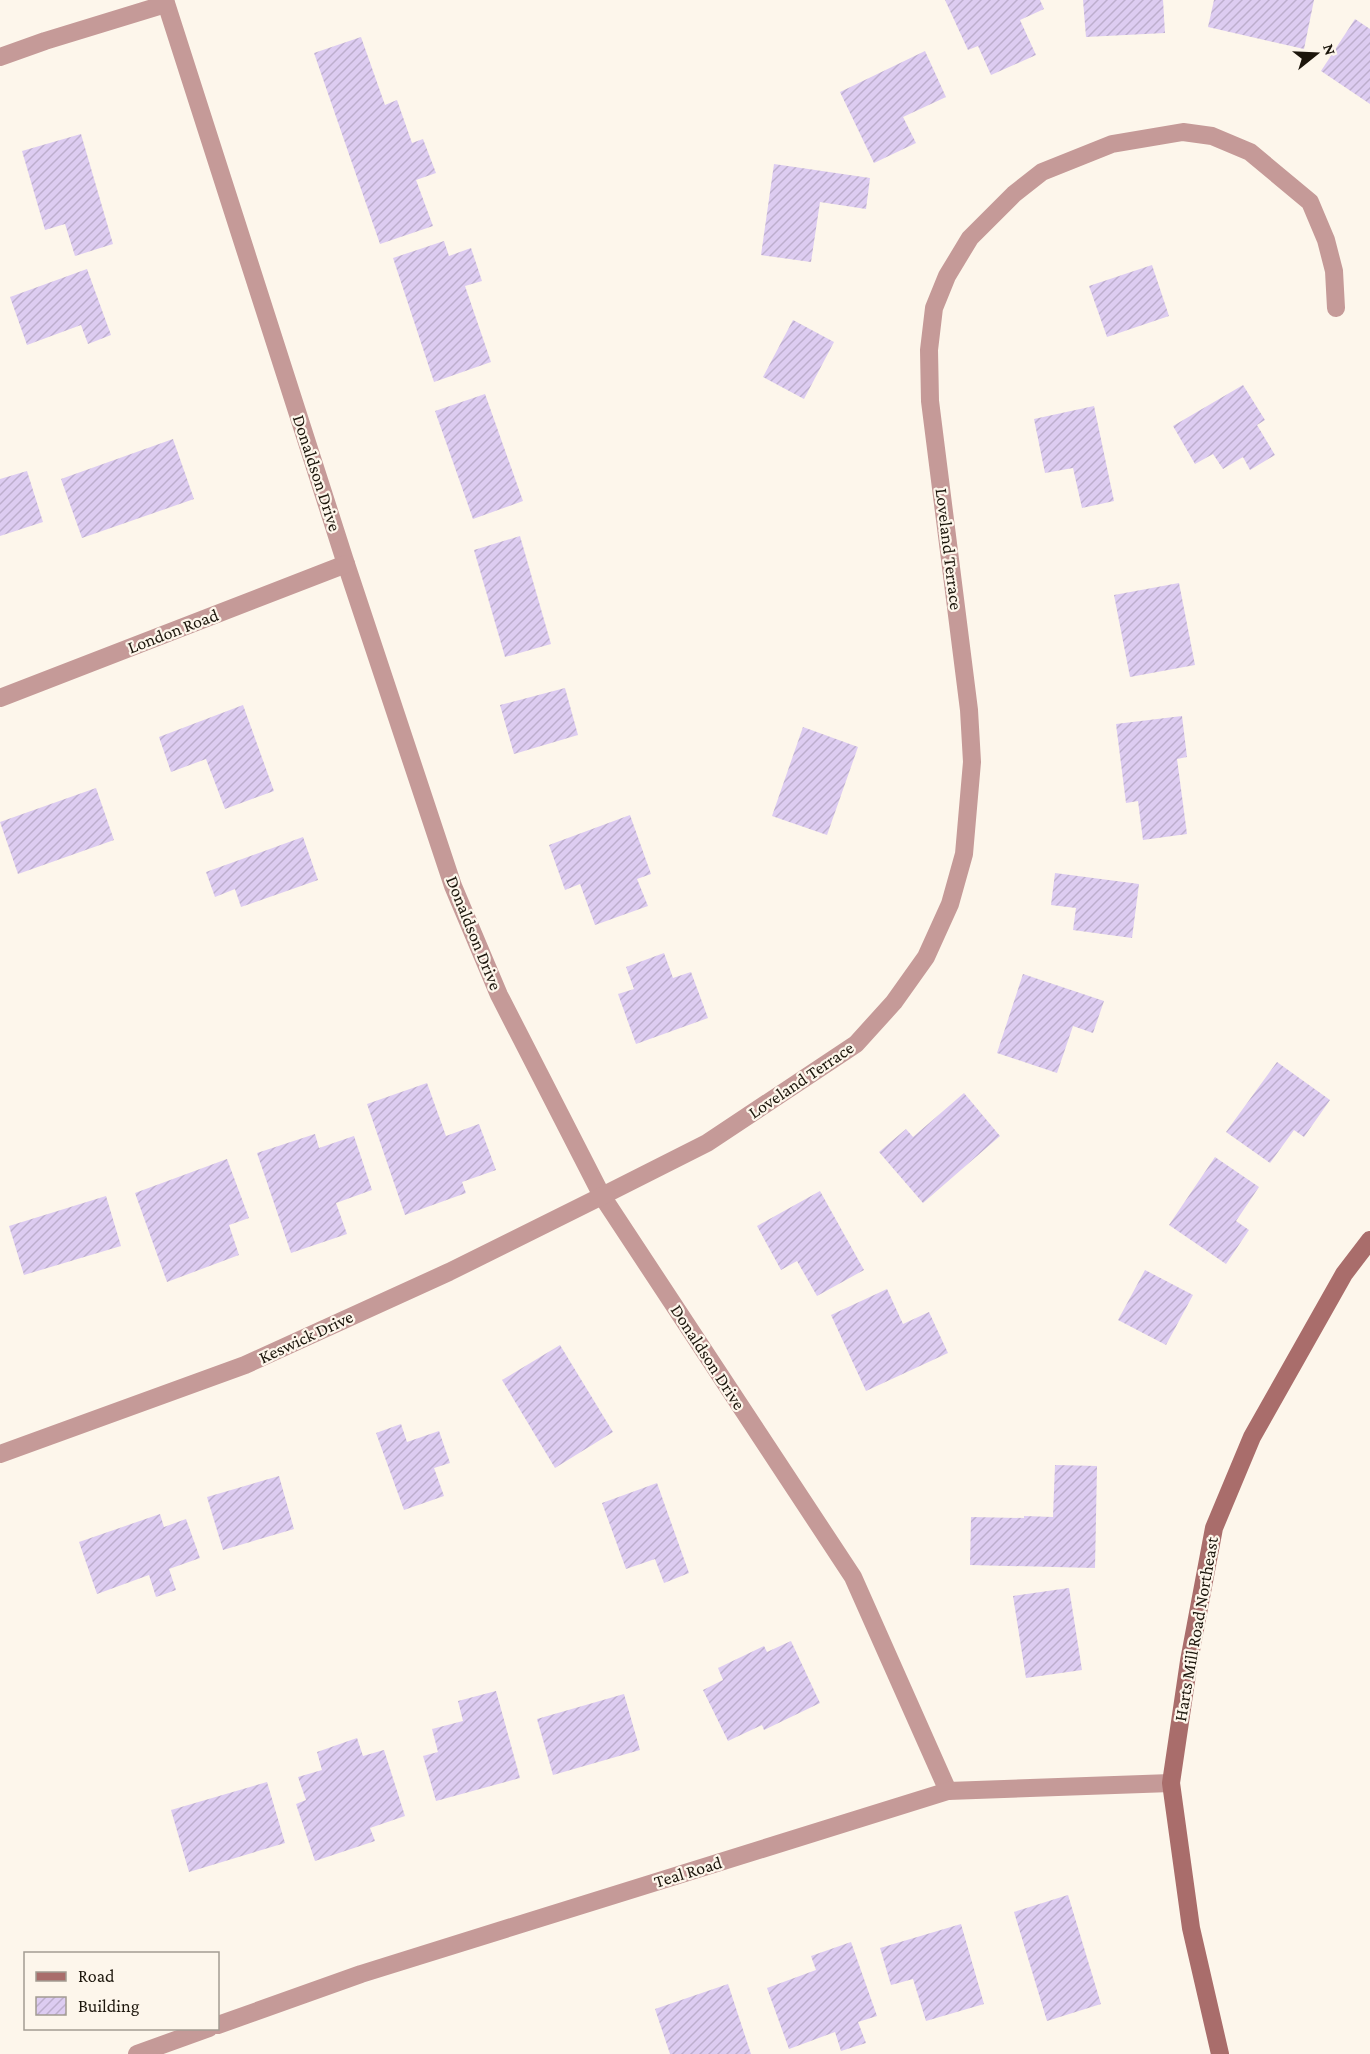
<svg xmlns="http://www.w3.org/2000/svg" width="1370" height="2054" font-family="'Crimson Pro',serif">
<defs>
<pattern id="building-hatch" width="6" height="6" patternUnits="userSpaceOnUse" patternTransform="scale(1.5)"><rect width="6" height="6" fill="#ddccf1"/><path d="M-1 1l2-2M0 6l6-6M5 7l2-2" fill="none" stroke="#bdaecd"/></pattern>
</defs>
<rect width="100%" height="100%" fill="#fdf6eb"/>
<g fill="url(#building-hatch)">
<path d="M 945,0 L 1040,0 L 1044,9 L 1020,20 L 1036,55 L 991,75 L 978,46 L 968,50 Z"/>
<path d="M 1083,0 L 1163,0 L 1165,33 L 1086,37 Z"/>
<path d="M 1214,0 L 1314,0 L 1304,49 L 1208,27 Z"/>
<path d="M 1355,19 L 1370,29 L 1370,104 L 1321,71 Z"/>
<path d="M 361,37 L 385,105 L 397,100 L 412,143 L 423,139 L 436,173 L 416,180 L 433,226 L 380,244 L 314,53 Z"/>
<path d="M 925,51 L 946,97 L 903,117 L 916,143 L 874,163 L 840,92 Z"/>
<path d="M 81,134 L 113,244 L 75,256 L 65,224 L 45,230 L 22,151 Z"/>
<path d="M 774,164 L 870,178 L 866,209 L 820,202 L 811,262 L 761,255 Z"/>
<path d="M 444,241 L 449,256 L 471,248 L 482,281 L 465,286 L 491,362 L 434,382 L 393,258 Z"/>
<path d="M 1152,265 L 1169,316 L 1107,337 L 1089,286 Z"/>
<path d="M 87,269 L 111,335 L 88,344 L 81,325 L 27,345 L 10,297 Z"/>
<path d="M 793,320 L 834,342 L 804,399 L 763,377 Z"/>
<path d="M 1243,385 L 1265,420 L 1257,425 L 1275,455 L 1250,470 L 1243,457 L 1223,469 L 1213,454 L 1195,464 L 1173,426 Z"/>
<path d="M 485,394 L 523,501 L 473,519 L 435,411 Z"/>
<path d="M 1094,406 L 1114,501 L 1082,508 L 1073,468 L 1045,473 L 1034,419 Z"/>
<path d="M 173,439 L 194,499 L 82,538 L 61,479 Z"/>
<path d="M 27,471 L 43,522 L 0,536 L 0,479 Z"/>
<path d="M 520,536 L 551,644 L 505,657 L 474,550 Z"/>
<path d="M 1179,583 L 1195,665 L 1130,677 L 1114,595 Z"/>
<path d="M 565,688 L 578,735 L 514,754 L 500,705 Z"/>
<path d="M 243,705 L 274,791 L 225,809 L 206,759 L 171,772 L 159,737 Z"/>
<path d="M 1182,716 L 1187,757 L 1177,759 L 1187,834 L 1143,840 L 1138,801 L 1126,803 L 1116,724 Z"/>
<path d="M 803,727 L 858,747 L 827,835 L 772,816 Z"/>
<path d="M 96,788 L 114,840 L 18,874 L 0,822 Z"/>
<path d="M 630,815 L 651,874 L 637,879 L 648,906 L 595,925 L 580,884 L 565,890 L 549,845 Z"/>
<path d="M 303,837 L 318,880 L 241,907 L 235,889 L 215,897 L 206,872 Z"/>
<path d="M 1055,873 L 1139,884 L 1132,938 L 1073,930 L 1076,908 L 1051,905 Z"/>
<path d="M 664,953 L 673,978 L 691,972 L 708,1018 L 636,1044 L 618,994 L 634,989 L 626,967 Z"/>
<path d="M 1023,974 L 1104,1001 L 1093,1033 L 1073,1026 L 1057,1073 L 997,1053 Z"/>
<path d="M 1277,1062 L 1330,1100 L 1304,1137 L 1294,1130 L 1270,1163 L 1226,1132 Z"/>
<path d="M 427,1083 L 446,1136 L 479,1124 L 496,1170 L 462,1182 L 466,1193 L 405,1215 L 367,1104 Z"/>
<path d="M 964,1093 L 1000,1136 L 923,1203 L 879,1152 L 906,1129 L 913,1137 Z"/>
<path d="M 315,1134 L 319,1148 L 354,1136 L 372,1190 L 336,1203 L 347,1234 L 291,1253 L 257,1153 Z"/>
<path d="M 1215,1157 L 1259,1187 L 1236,1221 L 1249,1230 L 1226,1264 L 1169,1225 Z"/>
<path d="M 227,1159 L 249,1218 L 229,1225 L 239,1255 L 167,1282 L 135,1193 Z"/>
<path d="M 820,1191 L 864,1270 L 817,1296 L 797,1261 L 781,1270 L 757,1226 Z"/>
<path d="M 106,1196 L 121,1246 L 24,1275 L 9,1226 Z"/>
<path d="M 1145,1270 L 1193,1295 L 1166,1345 L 1118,1320 Z"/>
<path d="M 887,1289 L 903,1324 L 929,1312 L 948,1353 L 866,1391 L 831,1315 Z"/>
<path d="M 560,1345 L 613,1432 L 555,1468 L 502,1380 Z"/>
<path d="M 401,1424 L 407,1442 L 439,1431 L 450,1463 L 434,1468 L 444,1496 L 404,1510 L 376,1433 Z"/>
<path d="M 1055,1465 L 1097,1466 L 1095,1568 L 970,1565 L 971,1517 L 1024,1518 L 1024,1516 L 1053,1517 Z"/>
<path d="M 279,1476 L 294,1529 L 223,1550 L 207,1497 Z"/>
<path d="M 657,1483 L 689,1573 L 664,1583 L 655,1559 L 626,1569 L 602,1503 Z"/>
<path d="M 160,1514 L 164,1527 L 186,1519 L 200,1558 L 169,1569 L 176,1590 L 156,1597 L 149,1575 L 97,1594 L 79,1542 Z"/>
<path d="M 1069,1588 L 1082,1670 L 1026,1678 L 1013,1596 Z"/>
<path d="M 791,1641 L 820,1703 L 764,1730 L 762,1725 L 728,1741 L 703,1690 L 723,1680 L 718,1668 L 764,1646 L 767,1652 Z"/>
<path d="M 496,1691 L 520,1778 L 436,1801 L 423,1756 L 438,1752 L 432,1729 L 463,1721 L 458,1701 Z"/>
<path d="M 624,1694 L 640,1750 L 553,1775 L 537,1719 Z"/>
<path d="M 357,1738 L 363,1756 L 384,1750 L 405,1816 L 370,1828 L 375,1841 L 315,1861 L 296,1804 L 306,1800 L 298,1777 L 322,1770 L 317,1752 Z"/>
<path d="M 267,1782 L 285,1843 L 189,1872 L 171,1810 Z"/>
<path d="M 1068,1895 L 1101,2004 L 1047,2021 L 1014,1912 Z"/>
<path d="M 961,1924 L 984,2004 L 926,2021 L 913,1979 L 891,1985 L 880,1948 Z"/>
<path d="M 851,1942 L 877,2016 L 858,2022 L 866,2043 L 841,2051 L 835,2032 L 789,2049 L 767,1988 L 816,1970 L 811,1956 Z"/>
<path d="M 728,1984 L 751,2054 L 670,2054 L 655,2009 Z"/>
</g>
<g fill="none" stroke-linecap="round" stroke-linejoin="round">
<g stroke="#c59a98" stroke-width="18">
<path d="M 165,0 L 346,564 L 453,886 L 499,995 L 602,1196 L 853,1577 L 948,1791"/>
<path d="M 0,57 L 45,41 L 166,4"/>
<path d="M 0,698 L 346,564"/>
<path d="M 0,1454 L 245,1365 L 449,1272 L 602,1196 L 707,1143 L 856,1044 L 894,1002 L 926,957 L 950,904 L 964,854 L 972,762 L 969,710 L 930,401 L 929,350 L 934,308 L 947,276 L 970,238 L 1014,194 L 1042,172 L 1112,144 L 1183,132 L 1212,136 L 1250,152 L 1310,202 L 1326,240 L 1334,271 L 1336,308"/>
<path d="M 218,2025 L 361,1974 L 948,1791 L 1171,1783"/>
<path d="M 137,2054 L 209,2028"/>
</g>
<path stroke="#a96d6b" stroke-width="18" d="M 1220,2054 L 1191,1928 L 1171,1783 L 1189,1661 L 1214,1528 L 1252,1437 L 1344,1274 L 1370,1240"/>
</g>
<g text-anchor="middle" stroke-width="4.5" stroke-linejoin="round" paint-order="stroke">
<g font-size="18" fill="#1c160c" stroke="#fdf6eb">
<text transform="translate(317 473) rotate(72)" y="6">Donaldson Drive</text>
<text transform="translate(949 549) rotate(83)" y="6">Loveland Terrace</text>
<text transform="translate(173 631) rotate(-21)" y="6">London Road</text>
<text transform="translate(474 933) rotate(68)" y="6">Donaldson Drive</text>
<text transform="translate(801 1080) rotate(-34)" y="6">Loveland Terrace</text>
<text transform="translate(306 1337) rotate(-25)" y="6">Keswick Drive</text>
<text transform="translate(708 1357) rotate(57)" y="6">Donaldson Drive</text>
<text transform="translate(1196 1629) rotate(-80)" y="6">Harts Mill Road Northeast</text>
<text transform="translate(688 1872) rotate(-17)" y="6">Teal Road</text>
</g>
</g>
<rect x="24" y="1952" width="195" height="78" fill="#fdf6eb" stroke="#a39c92" stroke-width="1.5"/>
<rect x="36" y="1972" width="30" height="9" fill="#a96d6b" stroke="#a39c92" stroke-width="1.5"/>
<text x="78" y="1982" font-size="18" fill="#1c160c">Road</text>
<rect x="36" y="1997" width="30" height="18" fill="url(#building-hatch)" stroke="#a39c92" stroke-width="1.5"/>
<text x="78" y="2012" font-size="18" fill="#1c160c">Building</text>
<g transform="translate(1316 54) rotate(72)" stroke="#fdf6eb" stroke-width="4.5" paint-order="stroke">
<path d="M0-4.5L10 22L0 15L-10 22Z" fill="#1c160c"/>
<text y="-9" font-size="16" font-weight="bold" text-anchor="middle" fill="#1c160c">N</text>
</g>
</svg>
